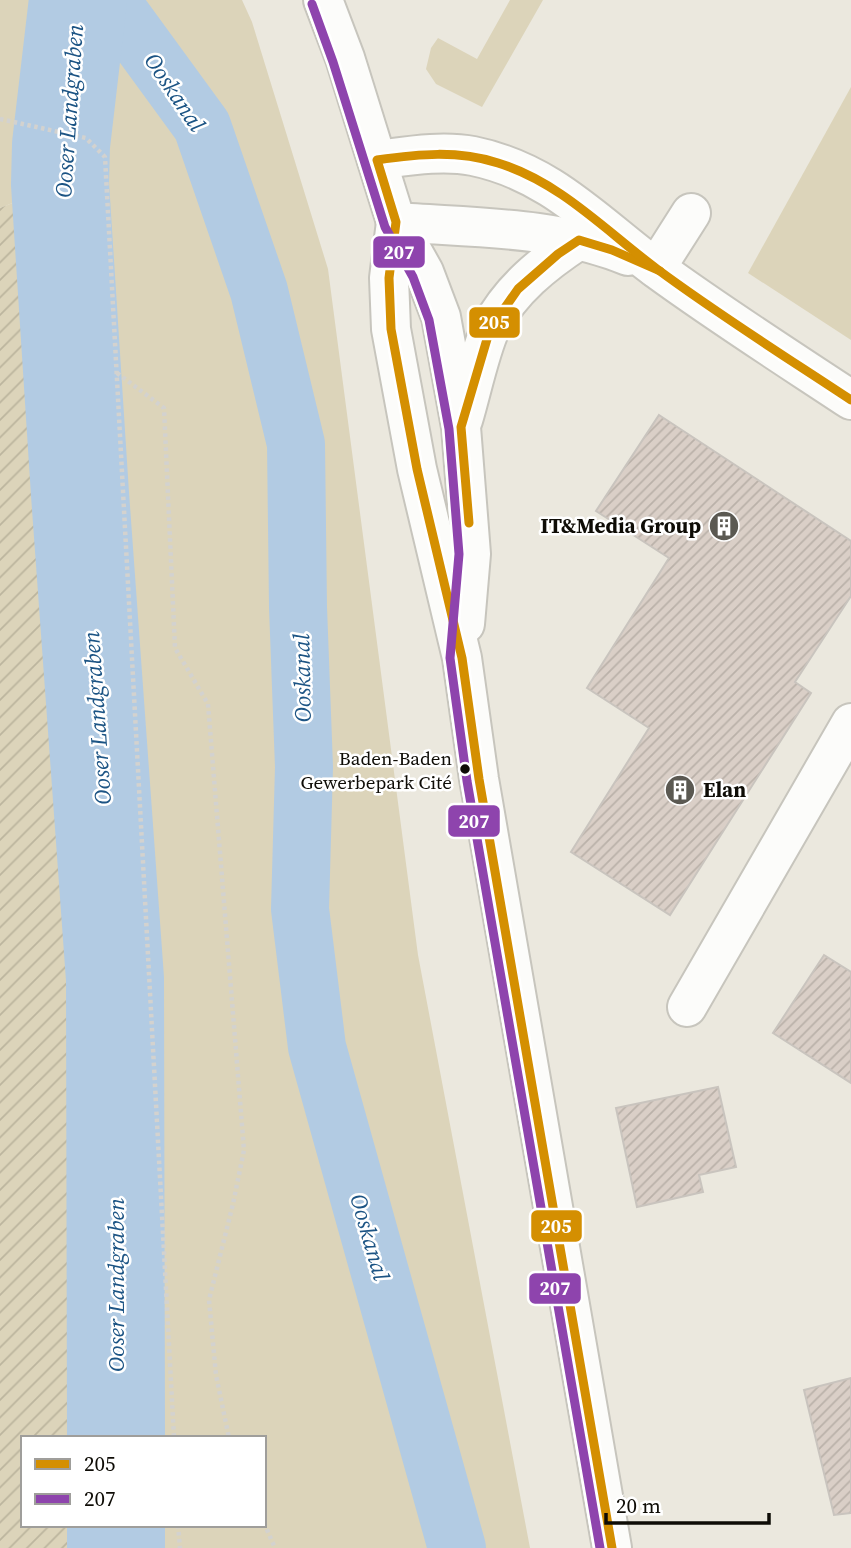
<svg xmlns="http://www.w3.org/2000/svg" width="851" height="1548" font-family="'Source Serif 4',serif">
<defs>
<pattern id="garden-furrows" width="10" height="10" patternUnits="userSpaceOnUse" patternTransform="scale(1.75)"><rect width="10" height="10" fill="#dcd4ba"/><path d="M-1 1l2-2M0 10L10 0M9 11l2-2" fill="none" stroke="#bcb59e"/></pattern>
<pattern id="building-hatch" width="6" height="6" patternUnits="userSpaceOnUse" patternTransform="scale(1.75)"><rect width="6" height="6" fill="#dacfc7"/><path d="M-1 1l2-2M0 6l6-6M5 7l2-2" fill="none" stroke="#bab1a9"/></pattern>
</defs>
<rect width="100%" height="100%" fill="#ebe8de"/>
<g fill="#dcd4ba">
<path d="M 0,0 L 62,0 L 61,145 L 103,147 L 110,0 L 242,0 L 252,22 L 328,269 L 418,955 L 530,1548 L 116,1548 L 116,1525 L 264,1525 L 264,1438 L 116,1438 L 115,979 L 80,494 L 60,184 L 0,208 Z"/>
<path d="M 510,0 L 543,0 L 482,107 L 436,84 L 426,69 L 431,48 L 438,38 L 477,59 Z"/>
<path d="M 851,87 L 851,340 L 748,273 Z"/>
</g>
<path fill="url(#garden-furrows)" d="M 60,184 L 80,494 L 115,979 L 116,1438 L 23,1438 L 23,1525 L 116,1525 L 116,1548 L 0,1548 L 0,208 Z"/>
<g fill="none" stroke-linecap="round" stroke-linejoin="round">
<path stroke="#b2cbe3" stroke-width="58" d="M 110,0 L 202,126 L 259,291 L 296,444 L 298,607 L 304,767 L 300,909 L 317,1047 L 457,1548"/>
<g stroke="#b2cbe3" stroke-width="98">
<path d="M 78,0 L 61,145 L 60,184 L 80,494 L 115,979 L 116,1438"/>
<path d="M 116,1525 L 116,1548"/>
</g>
</g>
<g fill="url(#building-hatch)" stroke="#c9c4be" stroke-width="2">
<path d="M 659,415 L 851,541 L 851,596 L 795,682 L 811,693 L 670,915 L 571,852 L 649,728 L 587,688 L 669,558 L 596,511 Z"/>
<path d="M 824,955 L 851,972 L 851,1083 L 773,1033 Z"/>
<path d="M 718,1087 L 736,1167 L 699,1175 L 703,1192 L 637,1207 L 616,1108 Z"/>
<path d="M 851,1378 L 851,1513 L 834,1515 L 804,1390 Z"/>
</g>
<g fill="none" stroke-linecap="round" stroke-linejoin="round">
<g stroke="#c7c5bd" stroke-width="42">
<g id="minor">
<path d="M 323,0 L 345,58 L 396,222 L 424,272 L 441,317 L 461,427 L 471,554 L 465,624"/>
<path d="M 377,160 C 408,156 442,150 473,156 C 551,172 596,224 657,269 C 720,315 786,357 851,400"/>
<path d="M 396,222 L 389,278 L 391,329 L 417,469 L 462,658 L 479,779 L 612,1548"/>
<path d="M 396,222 C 474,228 555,226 628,256"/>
<path d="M 656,268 L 691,213"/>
<path d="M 463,420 C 471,394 480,350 491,327 C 511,289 544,263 579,240"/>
<path d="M 687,1007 L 851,723"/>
</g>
</g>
<g stroke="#d3d2cf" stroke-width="4.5" stroke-dasharray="3.5 3.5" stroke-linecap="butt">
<path d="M 0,119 L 86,138 L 105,157 L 174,1438"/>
<path d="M 117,373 L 164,408 L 175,648 L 208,704 L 244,1150 L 233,1204 L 209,1300 L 216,1375 L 229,1438"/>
<path d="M 264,1523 L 275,1548"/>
<path d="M 178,1525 L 180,1548"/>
</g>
<use href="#minor" stroke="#fcfcfa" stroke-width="38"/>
<g stroke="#fff" stroke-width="14">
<g id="bus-1">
<path d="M 469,523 L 461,427 L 490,329 L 518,289 L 558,254 L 579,240 L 612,250 L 660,271"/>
<path d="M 612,1548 L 479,779 L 462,658 L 417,469 L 391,329 L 389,278 L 396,222 L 377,160 C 419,154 457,150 498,163 C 560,182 606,231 657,269 C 719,315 786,357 851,400"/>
</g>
</g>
<g stroke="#fff" stroke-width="14">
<path id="bus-2" d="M 312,4 L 333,62 L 385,227 L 413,277 L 429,320 L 449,429 L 459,554 L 450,658 L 467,781 L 600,1548"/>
</g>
<use href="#bus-1" stroke="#d48f01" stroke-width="9"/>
<use href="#bus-2" stroke="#8e44ad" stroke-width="9"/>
</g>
<defs>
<g id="building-disc" transform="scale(1.575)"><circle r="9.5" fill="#5b5952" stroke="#fff"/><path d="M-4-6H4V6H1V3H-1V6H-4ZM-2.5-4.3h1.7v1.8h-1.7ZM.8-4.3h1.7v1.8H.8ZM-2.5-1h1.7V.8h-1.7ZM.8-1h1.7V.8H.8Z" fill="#fff"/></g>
</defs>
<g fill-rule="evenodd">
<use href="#building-disc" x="724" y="526"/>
<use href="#building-disc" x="680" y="790"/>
</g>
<circle fill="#0e0c06" stroke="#fff" stroke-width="2.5" cx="465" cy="769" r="6"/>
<g text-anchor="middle" stroke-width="5" stroke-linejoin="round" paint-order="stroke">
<g font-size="19" fill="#0e0c06" stroke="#fff" text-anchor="end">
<text x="452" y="765">Baden-Baden<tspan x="452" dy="24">Gewerbepark Cité</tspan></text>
</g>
<g font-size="21" font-weight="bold" fill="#0e0c06" stroke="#fff" text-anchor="end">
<text x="701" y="533">IT&amp;Media Group</text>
<text x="703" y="797" text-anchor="start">Elan</text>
</g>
<g font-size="23" font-style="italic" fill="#1c5484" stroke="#fff">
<text transform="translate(175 92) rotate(56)" y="8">Ooskanal</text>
<text transform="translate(69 111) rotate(-86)" y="8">Ooser Landgraben</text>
<text transform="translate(302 678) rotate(-91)" y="8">Ooskanal</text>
<text transform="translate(97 718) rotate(-94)" y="8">Ooser Landgraben</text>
<text transform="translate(370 1237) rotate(74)" y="8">Ooskanal</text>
<text transform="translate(116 1285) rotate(-90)" y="8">Ooser Landgraben</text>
</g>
</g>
<g stroke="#fff" stroke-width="2.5">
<rect x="372" y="235" width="54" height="34" rx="7" fill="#8e44ad"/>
<rect x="468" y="306" width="53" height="33" rx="7" fill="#d48f01"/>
<rect x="447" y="804" width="54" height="34" rx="7" fill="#8e44ad"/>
<rect x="530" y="1209" width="53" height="34" rx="7" fill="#d48f01"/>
<rect x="528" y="1272" width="54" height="33" rx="7" fill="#8e44ad"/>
</g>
<g font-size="19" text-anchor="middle" font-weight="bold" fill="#fff">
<text x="399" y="259">207</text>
<text x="494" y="329">205</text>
<text x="474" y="828">207</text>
<text x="556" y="1233">205</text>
<text x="555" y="1295">207</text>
</g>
<rect x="21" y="1436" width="245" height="91" fill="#ffffff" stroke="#9f9e9b" stroke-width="2"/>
<rect x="35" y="1459" width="35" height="10" fill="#d48f01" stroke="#9f9e9b" stroke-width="2"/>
<text x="84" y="1471" font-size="21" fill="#0e0c06">205</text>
<rect x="35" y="1494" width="35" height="10" fill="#8e44ad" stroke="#9f9e9b" stroke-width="2"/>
<text x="84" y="1506" font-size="21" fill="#0e0c06">207</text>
<path d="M606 1513v10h163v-10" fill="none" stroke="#0e0c06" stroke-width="3.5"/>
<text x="616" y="1513" font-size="21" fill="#0e0c06" stroke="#ffffff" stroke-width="5" paint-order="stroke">20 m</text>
</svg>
